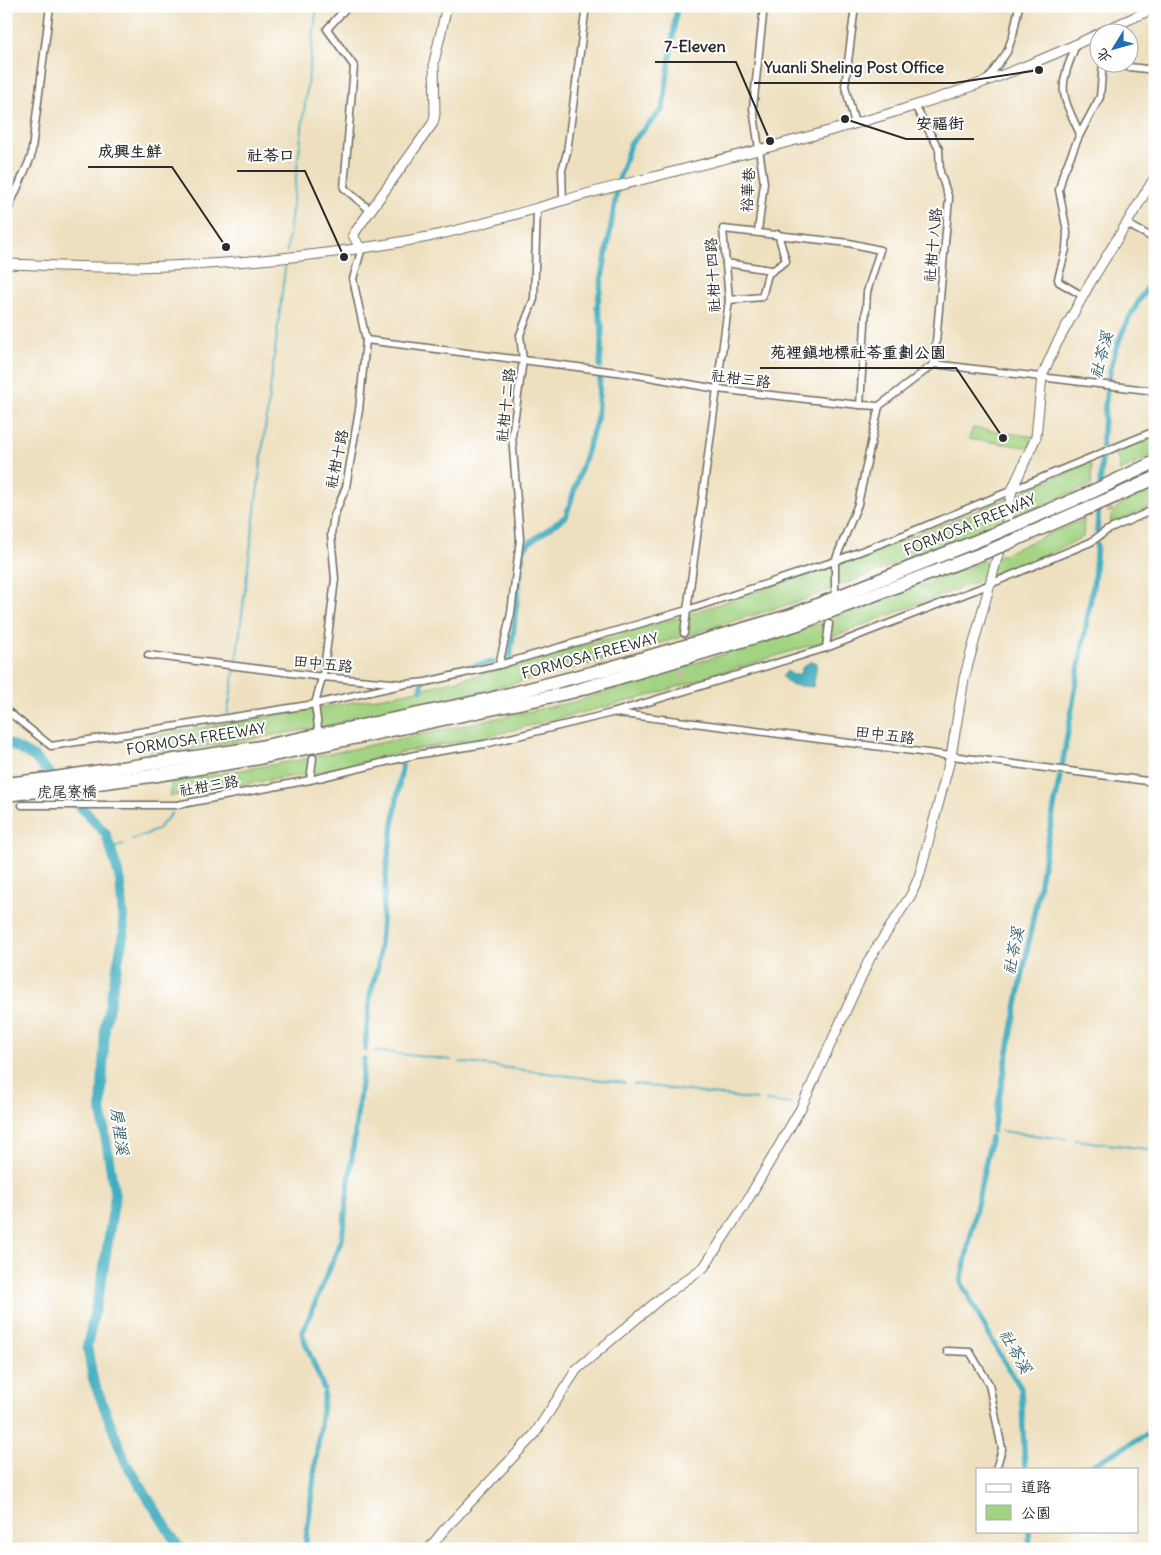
<svg xmlns="http://www.w3.org/2000/svg" width="1161" height="1555" font-family="Delius,'LXGW WenKai TC',sans-serif">
<rect width="100%" height="100%" fill="#fff"/>
<filter id="ink" filterUnits="userSpaceOnUse"><feTurbulence type="fractalNoise" baseFrequency=".02" numOctaves="2"/><feDisplacementMap in="SourceGraphic" scale="10" xChannelSelector="R" yChannelSelector="G"/><feConvolveMatrix kernelMatrix="1 2 1 2 8 2 1 2 1" color-interpolation-filters="sRGB"/></filter>
<filter id="wash" filterUnits="userSpaceOnUse"><feTurbulence type="fractalNoise" baseFrequency=".0096" numOctaves="4" result="noise"/><feDisplacementMap in="SourceGraphic" scale="20" xChannelSelector="R" yChannelSelector="G"/><feGaussianBlur stdDeviation="1.12" result="paint"/><feColorMatrix in="noise" values="0 0 0 0 0 0 0 0 0 0 0 0 0 0 0 0 0 1.4 0 .05"/><feComposite in="paint" operator="in"/></filter>
<g filter="url(#wash)">
<rect width="100%" height="100%" fill="#eee0bf"/>
<g fill="#a2d382" stroke="#667f56">
<path d="M 973,428 L 1036,437 L 1033,448 L 969,439 Z"/>
<path d="M 1155,434 L 1155,454 L 1120,471 L 1116,450 Z"/>
<path d="M 1089,463 L 1092,467 L 1091,485 L 948,544 L 800,601 L 604,660 L 492,689 L 321,727 L 150,756 L 145,737 L 395,695 L 507,668 L 680,617 L 838,564 L 972,513 Z"/>
<path d="M 1155,489 L 1155,504 L 1111,525 C 1107,503 1138,497 1155,489 Z"/>
<path d="M 1084,519 L 1083,537 L 1055,551 L 814,644 L 648,696 L 485,737 L 403,752 L 316,773 L 249,783 L 227,789 L 170,796 L 171,782 L 300,760 L 578,701 L 820,623 L 1006,553 Z"/>
</g>
<path fill="#41adc0" stroke="#366c76" d="M 811,661 L 817,663 L 813,687 L 791,685 L 782,677 L 787,671 L 793,675 L 800,674 L 802,668 Z"/>
<g fill="none" stroke-linecap="round" stroke-linejoin="round">
<g stroke="#41adc0" stroke-width="2">
<path d="M 287,251 L 317,6"/>
<path d="M 236,663 L 286,261"/>
<path d="M 227,716 L 235,668"/>
<path d="M 132,840 L 157,830 L 172,813"/>
<path d="M 111,850 L 123,844"/>
<path d="M 365,1050 L 366,1050"/>
<path d="M 375,1051 L 451,1060"/>
<path d="M 460,1062 L 625,1083"/>
<path d="M 634,1084 L 757,1100"/>
<path d="M 766,1101 L 791,1104"/>
<path d="M 1001,1131 L 1066,1139"/>
<path d="M 1075,1140 L 1155,1150"/>
</g>
<g stroke="#41adc0" stroke-width="5.5">
<path d="M 600,366 L 602,327 L 597,307 L 619,179 L 630,144 L 663,109 L 677,6"/>
<path d="M 1102,447 C 1105,394 1108,350 1137,304 C 1143,295 1147,286 1155,278"/>
<path d="M 1100,488 L 1102,455"/>
<path d="M 1097,532 L 1099,504"/>
<path d="M 510,659 L 523,550 L 529,543 L 566,516 L 597,419 L 600,375"/>
<path d="M 421,690 L 423,677 L 493,662"/>
<path d="M 1062,766 L 1094,580 L 1097,544"/>
<path d="M 365,1050 L 370,995 L 378,966 L 387,864 L 402,766"/>
<path d="M 993,1131 L 1060,776"/>
<path d="M 991,1137 L 961,1282 L 997,1350 L 1021,1388 L 1025,1469"/>
<path d="M 324,1389 L 302,1334 L 342,1239 L 364,1059"/>
<path d="M 1085,1469 L 1155,1430"/>
<path d="M 1029,1531 L 1030,1549"/>
<path d="M 305,1549 L 324,1394"/>
</g>
<path stroke="#41adc0" stroke-width="10" d="M 6,742 L 34,757 L 106,834 L 120,879 L 124,932 L 105,1027 L 101,1109 L 115,1197 L 102,1279 L 87,1346 L 93,1379 L 126,1463 L 180,1549"/>
</g>
</g>
<g filter="url(#ink)">
<g fill="none" stroke-linecap="round" stroke-linejoin="round">
<g stroke="#c7bca1" stroke-width="6" stroke-dasharray="6 3" stroke-linecap="butt">
<path d="M 1110,513 L 1110,476"/>
<path d="M 680,676 L 682,658"/>
</g>
<g stroke="#6f6a5f" stroke-width="9">
<g id="minor">
<path d="M 348,6 L 327,29 L 354,66 L 344,188 L 370,210"/>
<path d="M 855,6 L 845,86 L 855,124"/>
<path d="M 1076,45 C 1058,90 1060,91 1080,134"/>
<path d="M 987,80 L 1007,52 L 1013,35 L 1019,6"/>
<path d="M 915,106 L 939,149 L 940,172 L 949,199 L 934,364"/>
<path d="M 563,200 L 562,170 L 567,152 L 586,6"/>
<path d="M 6,214 L 31,157 L 50,6"/>
<path d="M 1127,224 L 1155,239"/>
<path d="M 758,232 L 764,183 L 753,108 L 764,6"/>
<path d="M 726,263 L 771,270"/>
<path d="M 1083,296 L 1059,282 L 1058,279 L 1066,249 L 1067,232 L 1059,190 L 1063,174 L 1080,134 L 1100,97 L 1103,64 L 1155,70"/>
<path d="M 729,300 L 762,297 L 768,274 L 786,261 L 778,234"/>
<path d="M 366,340 L 632,374 L 717,389 L 860,405 L 879,406 L 934,364 L 1155,391"/>
<path d="M 835,590 L 835,561 L 858,504 L 879,406"/>
<path d="M 684,633 L 729,300 L 723,229 L 849,243 L 880,250 L 867,292 L 860,405"/>
<path d="M 826,648 L 829,624"/>
<path d="M 148,655 L 323,677 L 403,684"/>
<path d="M 499,665 L 511,613 L 520,539 L 512,436 L 523,360 L 520,335 L 534,299 L 537,209"/>
<path d="M 6,710 L 51,746 L 315,704 L 406,684 L 426,682 L 499,665 L 687,610 L 835,561 L 906,534 L 1155,431"/>
<path d="M 615,713 L 1155,782"/>
<path d="M 318,728 L 315,704 L 324,670 L 335,579 L 331,534 L 334,516 L 346,487 L 359,410 L 366,340 L 353,279 L 361,251 L 360,248"/>
<path d="M 313,758 L 310,780 L 415,755 L 485,744 L 612,713 L 826,648 L 988,585 L 1091,542 L 1106,531 L 1155,509"/>
<path d="M 22,805 L 177,805 L 310,780"/>
<path d="M 947,1351 L 970,1352 L 989,1384 L 1002,1449 L 996,1469"/>
</g>
</g>
<g stroke="#6f6a5f" stroke-width="11">
<g id="tertiary">
<path d="M 360,248 L 353,235 L 433,123 L 435,115 L 434,62 L 447,6"/>
<path d="M 429,1549 L 443,1531 L 534,1435 L 577,1369 L 661,1298 L 704,1267 L 744,1206 L 801,1108 L 870,958 L 911,895 L 919,877 L 951,756 L 964,679 L 1006,525 L 1012,490 L 1036,437 L 1042,376 L 1056,345 L 1089,285 L 1155,177"/>
</g>
</g>
<g stroke="#6f6a5f" stroke-width="11">
<g id="secondary">
<path d="M 1101,32 L 1155,8"/>
<path d="M 6,264 C 49,265 93,268 136,267 C 233,265 333,255 428,237 C 475,227 519,213 565,200 C 603,189 642,180 680,170 C 822,134 966,98 1098,34"/>
</g>
</g>
<g stroke="#6f6a5f" stroke-width="15">
<g id="motorway">
<path d="M 1117,480 L 1155,462"/>
<path d="M 1116,496 L 1155,478"/>
<path d="M 1012,526 L 1083,496"/>
<path d="M 1008,543 L 1081,511"/>
<path d="M 6,784 L 48,779 L 255,748 L 490,699 L 606,669 L 792,615 L 984,538"/>
<path d="M 6,795 L 151,776 L 259,758 L 571,692 L 798,624 L 981,554"/>
</g>
</g>
<use href="#minor" stroke="#fff" stroke-width="6"/>
<use href="#tertiary" stroke="#fff" stroke-width="9"/>
<use href="#secondary" stroke="#fff" stroke-width="9"/>
<use href="#motorway" stroke="#fff" stroke-width="12"/>
<g stroke="#6f6a5f" stroke-width="15" stroke-linecap="butt">
<g id="motorway-bridge">
<path d="M 1083,496 L 1117,480"/>
<path d="M 1081,511 L 1116,496"/>
<path d="M 984,538 L 1012,526"/>
<path d="M 981,554 L 1008,543"/>
</g>
</g>
<use href="#motorway-bridge" stroke="#fff" stroke-width="12"/>
</g>
</g>
<g text-anchor="middle" stroke-width="4" stroke-linejoin="round" paint-order="stroke">
<g font-size="15" fill="#2b2b2b" stroke="#fff">
<text transform="translate(748 190) rotate(-87)" y="5">裕華巷</text>
<text transform="translate(933 245) rotate(-85)" y="5">社柑十八路</text>
<text transform="translate(713 275) rotate(-93)" y="5">社柑十四路</text>
<text transform="translate(741 379) rotate(7)" y="5">社柑三路</text>
<text transform="translate(506 405) rotate(-84)" y="5">社柑十二路</text>
<text transform="translate(337 459) rotate(-78)" y="5">社柑十路</text>
<text transform="translate(970 525) rotate(-22)" y="5">FORMOSA FREEWAY</text>
<text transform="translate(590 656) rotate(-15)" y="5">FORMOSA FREEWAY</text>
<text transform="translate(323 664) rotate(6)" y="5">田中五路</text>
<text transform="translate(885 735) rotate(7)" y="5">田中五路</text>
<text transform="translate(196 739) rotate(-9)" y="5">FORMOSA FREEWAY</text>
<text transform="translate(209 786) rotate(-10)" y="5">社柑三路</text>
<text transform="translate(67 792) rotate(-1)" y="5">虎尾寮橋</text>
</g>
<g font-size="16" font-style="italic" fill="#345f67" stroke="#fff">
<text transform="translate(1101 355) rotate(-75)" y="6">社苓溪</text>
<text transform="translate(1013 951) rotate(-79)" y="6">社苓溪</text>
<text transform="translate(120 1131) rotate(82)" y="6">房裡溪</text>
<text transform="translate(1016 1351) rotate(60)" y="6">社苓溪</text>
</g>
</g>
<path fill="none" stroke="#2b2b2b" stroke-width="2" d="M770 141L736 62H655M1039 70L954 83H754M845 119L906 139H974M226 247L172 167H88M344 257L305 171H237M1003 438L956 368H760"/>
<g fill="#2b2b2b" stroke="#fff" stroke-width="2">
<circle cx="770" cy="141" r="5"/>
<circle cx="1039" cy="70" r="5"/>
<circle cx="845" cy="119" r="5"/>
<circle cx="226" cy="247" r="5"/>
<circle cx="344" cy="257" r="5"/>
<circle cx="1003" cy="438" r="5"/>
</g>
<g font-size="16" text-anchor="middle" font-weight="bold" fill="#2b2b2b" stroke="#fff" stroke-width="4" stroke-linejoin="round" paint-order="stroke">
<text x="695" y="52">7-Eleven</text>
<text x="854" y="73">Yuanli Sheling Post Office</text>
<text x="940" y="129">安福街</text>
<text x="130" y="157">成興生鮮</text>
<text x="271" y="161">社苓口</text>
<text x="858" y="358">苑裡鎮地標社苓重劃公園</text>
</g>
<rect width="1161" height="1555" fill="none" stroke="#fff" stroke-width="25"/>
<rect x="976" y="1468" width="162" height="65" fill="#ffffff" stroke="#aaaaaa"/>
<rect x="986" y="1484" width="25" height="8" fill="#ffffff" stroke="#aaaaaa"/>
<text x="1021" y="1492" font-size="15" fill="#2b2b2b">道路</text>
<rect x="986" y="1505" width="25" height="15" fill="#a2d382" stroke="#aaaaaa"/>
<text x="1021" y="1518" font-size="15" fill="#2b2b2b">公園</text>
<g transform="translate(1114 48) rotate(233)"><circle r="24" fill="#ffffff" stroke="#aaaaaa"/>
<path d="M0-4L9 19L0 12L-9 19Z" fill="#1f6fb2"/>
<text y="-8" font-size="14" font-weight="bold" text-anchor="middle" fill="#2b2b2b">北</text>
</g>
</svg>
